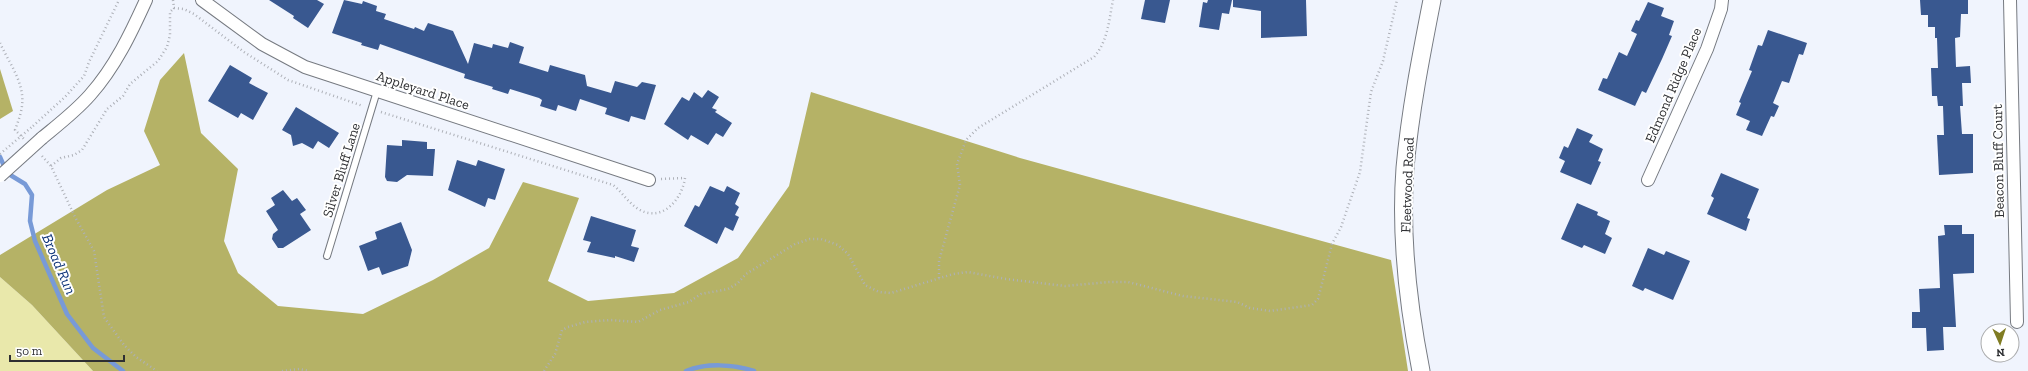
<svg xmlns="http://www.w3.org/2000/svg" width="2028" height="371" font-family="'Zilla Slab',serif">
<rect width="100%" height="100%" fill="#f0f4fd"/>
<path fill="#e9e8ab" d="M 0,277 L 32,305 L 93,371 L 0,371 Z"/>
<g fill="#b5b266">
<path d="M 184,53 L 201,133 L 238,169 L 224,241 L 238,273 L 278,306 L 363,314 L 433,280 L 489,248 L 523,182 L 579,198 L 548,281 L 588,301 L 674,293 L 738,258 L 789,186 L 811,92 L 1020,158 L 1391,260 L 1408,371 L 93,371 L 32,305 L 0,277 L 0,255 L 107,190 L 160,165 L 144,131 L 160,80 Z"/>
<path d="M 0,69 L 13,111 L 0,119 Z"/>
</g>
<g fill="none" stroke-linecap="round" stroke-linejoin="round">
<g stroke="#789ad7" stroke-width="4.5">
<path d="M 0,157 L 7,173 L 25,184 L 32,195 L 30,221 L 35,241 L 67,314 L 93,348 L 123,371"/>
<path d="M 686,371 C 706,363 733,364 754,371"/>
</g>
</g>
<g fill="#395890">
<path d="M 269,0 L 317,0 L 324,4 L 308,28 L 293,18 L 294,16 Z"/>
<path d="M 344,0 L 362,4 L 363,1 L 377,6 L 376,11 L 386,14 L 384,19 L 414,29 L 415,27 L 424,31 L 428,23 L 453,31 L 468,64 L 474,43 L 492,48 L 493,44 L 508,48 L 510,42 L 524,47 L 519,63 L 548,72 L 550,65 L 574,72 L 585,75 L 587,86 L 611,93 L 615,81 L 637,87 L 642,82 L 656,85 L 645,120 L 631,116 L 629,122 L 605,114 L 607,108 L 580,99 L 576,111 L 558,105 L 556,111 L 540,106 L 542,100 L 539,98 L 510,89 L 508,94 L 492,89 L 493,87 L 464,78 L 465,74 L 380,44 L 378,50 L 361,45 L 362,43 L 332,33 Z"/>
<path d="M 1145,0 L 1170,0 L 1165,23 L 1141,19 Z"/>
<path d="M 1208,0 L 1232,0 L 1229,14 L 1222,13 L 1219,30 L 1199,27 L 1203,2 L 1207,3 Z"/>
<path d="M 1233,0 L 1306,0 L 1307,36 L 1261,38 L 1261,11 L 1233,7 Z"/>
<path d="M 1920,0 L 1968,0 L 1968,14 L 1961,14 L 1960,37 L 1955,38 L 1956,67 L 1970,66 L 1971,83 L 1962,83 L 1963,106 L 1960,106 L 1962,134 L 1973,134 L 1973,173 L 1939,175 L 1937,135 L 1944,135 L 1943,106 L 1938,106 L 1937,96 L 1932,96 L 1931,68 L 1938,68 L 1937,38 L 1935,38 L 1935,27 L 1928,27 L 1928,15 L 1921,15 Z"/>
<path d="M 1648,2 L 1664,8 L 1661,16 L 1674,21 L 1669,35 L 1672,36 L 1662,59 L 1646,93 L 1642,91 L 1635,106 L 1598,90 L 1603,78 L 1607,79 L 1619,52 L 1627,56 L 1637,34 L 1631,31 L 1636,20 L 1639,21 Z"/>
<path d="M 1768,30 L 1807,43 L 1803,55 L 1799,54 L 1789,83 L 1782,81 L 1773,103 L 1779,106 L 1774,117 L 1771,116 L 1762,136 L 1746,130 L 1750,121 L 1736,115 L 1741,103 L 1739,102 L 1752,71 L 1749,70 L 1758,45 L 1762,46 Z"/>
<path d="M 230,65 L 252,78 L 249,83 L 268,93 L 253,120 L 241,113 L 238,118 L 208,101 Z"/>
<path d="M 708,90 L 719,97 L 712,108 L 717,110 L 715,112 L 732,123 L 723,137 L 716,133 L 708,145 L 691,135 L 688,140 L 664,124 L 682,97 L 689,101 L 694,92 L 702,98 Z"/>
<path d="M 296,107 L 339,133 L 329,148 L 318,141 L 313,149 L 302,143 L 293,146 L 291,135 L 282,130 Z"/>
<path d="M 1577,128 L 1593,135 L 1589,142 L 1603,149 L 1598,161 L 1601,162 L 1591,185 L 1560,172 L 1565,161 L 1559,158 L 1564,146 L 1568,148 Z"/>
<path d="M 402,140 L 427,142 L 427,149 L 435,149 L 433,176 L 407,175 L 397,182 L 387,181 L 385,177 L 387,145 L 402,146 Z"/>
<path d="M 457,160 L 476,166 L 478,160 L 505,169 L 495,200 L 488,198 L 485,207 L 448,190 Z"/>
<path d="M 1721,173 L 1759,189 L 1747,218 L 1750,219 L 1746,231 L 1707,214 L 1714,198 L 1711,196 Z"/>
<path d="M 710,186 L 724,192 L 727,186 L 740,193 L 735,204 L 739,207 L 735,215 L 739,217 L 733,231 L 725,227 L 717,244 L 684,226 L 695,205 L 699,207 Z"/>
<path d="M 283,190 L 292,201 L 297,198 L 306,210 L 300,214 L 311,230 L 283,248 L 278,248 L 272,239 L 273,234 L 278,230 L 266,211 L 275,205 L 271,198 Z"/>
<path d="M 1577,203 L 1598,212 L 1597,215 L 1610,221 L 1605,234 L 1612,238 L 1605,254 L 1584,245 L 1582,248 L 1561,239 Z"/>
<path d="M 591,216 L 636,230 L 631,246 L 639,248 L 634,262 L 615,256 L 615,258 L 587,252 L 591,242 L 583,240 Z"/>
<path d="M 401,222 L 412,250 L 408,266 L 382,275 L 379,267 L 368,271 L 359,246 L 377,239 L 375,232 Z"/>
<path d="M 1944,225 L 1962,225 L 1962,234 L 1974,234 L 1974,273 L 1953,274 L 1956,327 L 1943,327 L 1944,350 L 1927,351 L 1926,328 L 1912,328 L 1912,312 L 1920,312 L 1919,289 L 1940,288 L 1938,236 L 1945,235 Z"/>
<path d="M 1648,248 L 1664,255 L 1666,251 L 1690,261 L 1673,300 L 1645,288 L 1643,291 L 1632,286 Z"/>
</g>
<g fill="none" stroke-linecap="round" stroke-linejoin="round">
<g stroke="#767a81" stroke-width="8">
<path id="service" d="M 327,256 L 377,91"/>
</g>
<g stroke="#767a81" stroke-width="14">
<g id="minor">
<path d="M 202,0 L 262,44 L 305,67 L 649,180"/>
<path d="M 2010,0 L 2017,322"/>
<path d="M 42,138 C 59,124 76,111 90,95 C 115,67 131,33 146,0"/>
<path d="M 1648,180 L 1707,49 L 1721,9 L 1722,0"/>
</g>
</g>
<g stroke="#767a81" stroke-width="19">
<path id="secondary" d="M 1421,371 C 1408,305 1400,235 1405,168 C 1410,112 1421,56 1432,0"/>
</g>
<g stroke="#aeb1b8" stroke-width="2.5" stroke-dasharray="1 3" stroke-linecap="butt">
<path d="M 173,0 L 174,8 L 184,9 L 194,14 L 244,52 L 288,80 L 363,106"/>
<path d="M 0,43 C 9,63 25,83 22,106 C 21,114 18,122 15,130 L 24,139"/>
<path d="M 381,112 L 613,185 C 623,193 629,204 640,210 C 663,222 682,199 685,178 L 661,179"/>
<path d="M 33,126 L 65,97 L 84,76 L 89,62 L 119,0"/>
<path d="M 42,156 L 51,166 L 75,217 L 94,251 L 104,317 L 124,345 L 136,357 L 157,371"/>
<path d="M 51,166 L 61,158 L 74,155 L 82,150 L 107,109 L 123,96 L 130,84 L 158,61 L 167,47 L 170,35 L 170,12 L 174,8"/>
<path d="M 939,278 L 939,261 L 960,185 L 957,164 L 966,140 L 978,128 L 1094,57 C 1108,41 1109,20 1113,0"/>
<path d="M 282,371 L 299,369 L 309,371"/>
<path d="M 544,371 L 555,354 L 562,330 L 568,327 L 585,322 L 610,320 L 638,322 L 660,310 L 689,302 L 701,294 L 728,289 L 738,283 L 746,274 L 795,244 L 810,239 L 821,239 L 838,245 L 848,254 L 865,285 L 879,292 L 891,293 L 901,290 L 953,274 L 968,272 L 1006,279 L 1065,286 L 1109,282 L 1128,282 L 1183,296 L 1237,302 L 1250,308 L 1270,311 L 1312,305 L 1318,299 L 1332,244 L 1341,227 L 1360,172 L 1371,92 L 1383,61 L 1397,0"/>
</g>
<use href="#service" stroke="#fff" stroke-width="6"/>
<use href="#minor" stroke="#fff" stroke-width="12"/>
<use href="#secondary" stroke="#fff" stroke-width="17"/>
<g stroke="#767a81" stroke-width="14" stroke-linecap="butt">
<path id="minor-bridge" d="M 0,176 L 42,138"/>
</g>
<path stroke="#aeb1b8" stroke-width="2.5" stroke-dasharray="1 3" stroke-linecap="butt" d="M 0,154 L 33,126"/>
<use href="#minor-bridge" stroke="#fff" stroke-width="12"/>
</g>
<g text-anchor="middle" stroke-width="4" stroke-linejoin="round" paint-order="stroke">
<g font-size="14" fill="#2e2f32" stroke="#fff">
<text transform="translate(1673 85) rotate(-67)" y="5">Edmond Ridge Place</text>
<text transform="translate(423 90) rotate(18)" y="5">Appleyard Place</text>
<text transform="translate(1998 161) rotate(-91)" y="5">Beacon Bluff Court</text>
<text transform="translate(341 170) rotate(-73)" y="5">Silver Bluff Lane</text>
<text transform="translate(1407 185) rotate(-88)" y="5">Fleetwood Road</text>
</g>
<g font-size="15" font-style="italic" fill="#0c3278" stroke="#fff">
<text transform="translate(59 264) rotate(67)" y="5">Broad Run</text>
</g>
</g>
<g transform="translate(2000 343) rotate(177)"><circle r="19" fill="#ffffff" stroke="#abacad"/>
<path d="M0-3L7 15L0 10L-7 15Z" fill="#807c23"/>
<text y="-6" font-size="11" font-weight="bold" text-anchor="middle" fill="#2e2f32">N</text>
</g>
<path d="M10 355v6h114v-6" fill="none" stroke="#2e2f32" stroke-width="2"/>
<text x="16" y="355" font-size="12" fill="#2e2f32" stroke="#ffffff" stroke-width="3" paint-order="stroke">50 m</text>
</svg>
